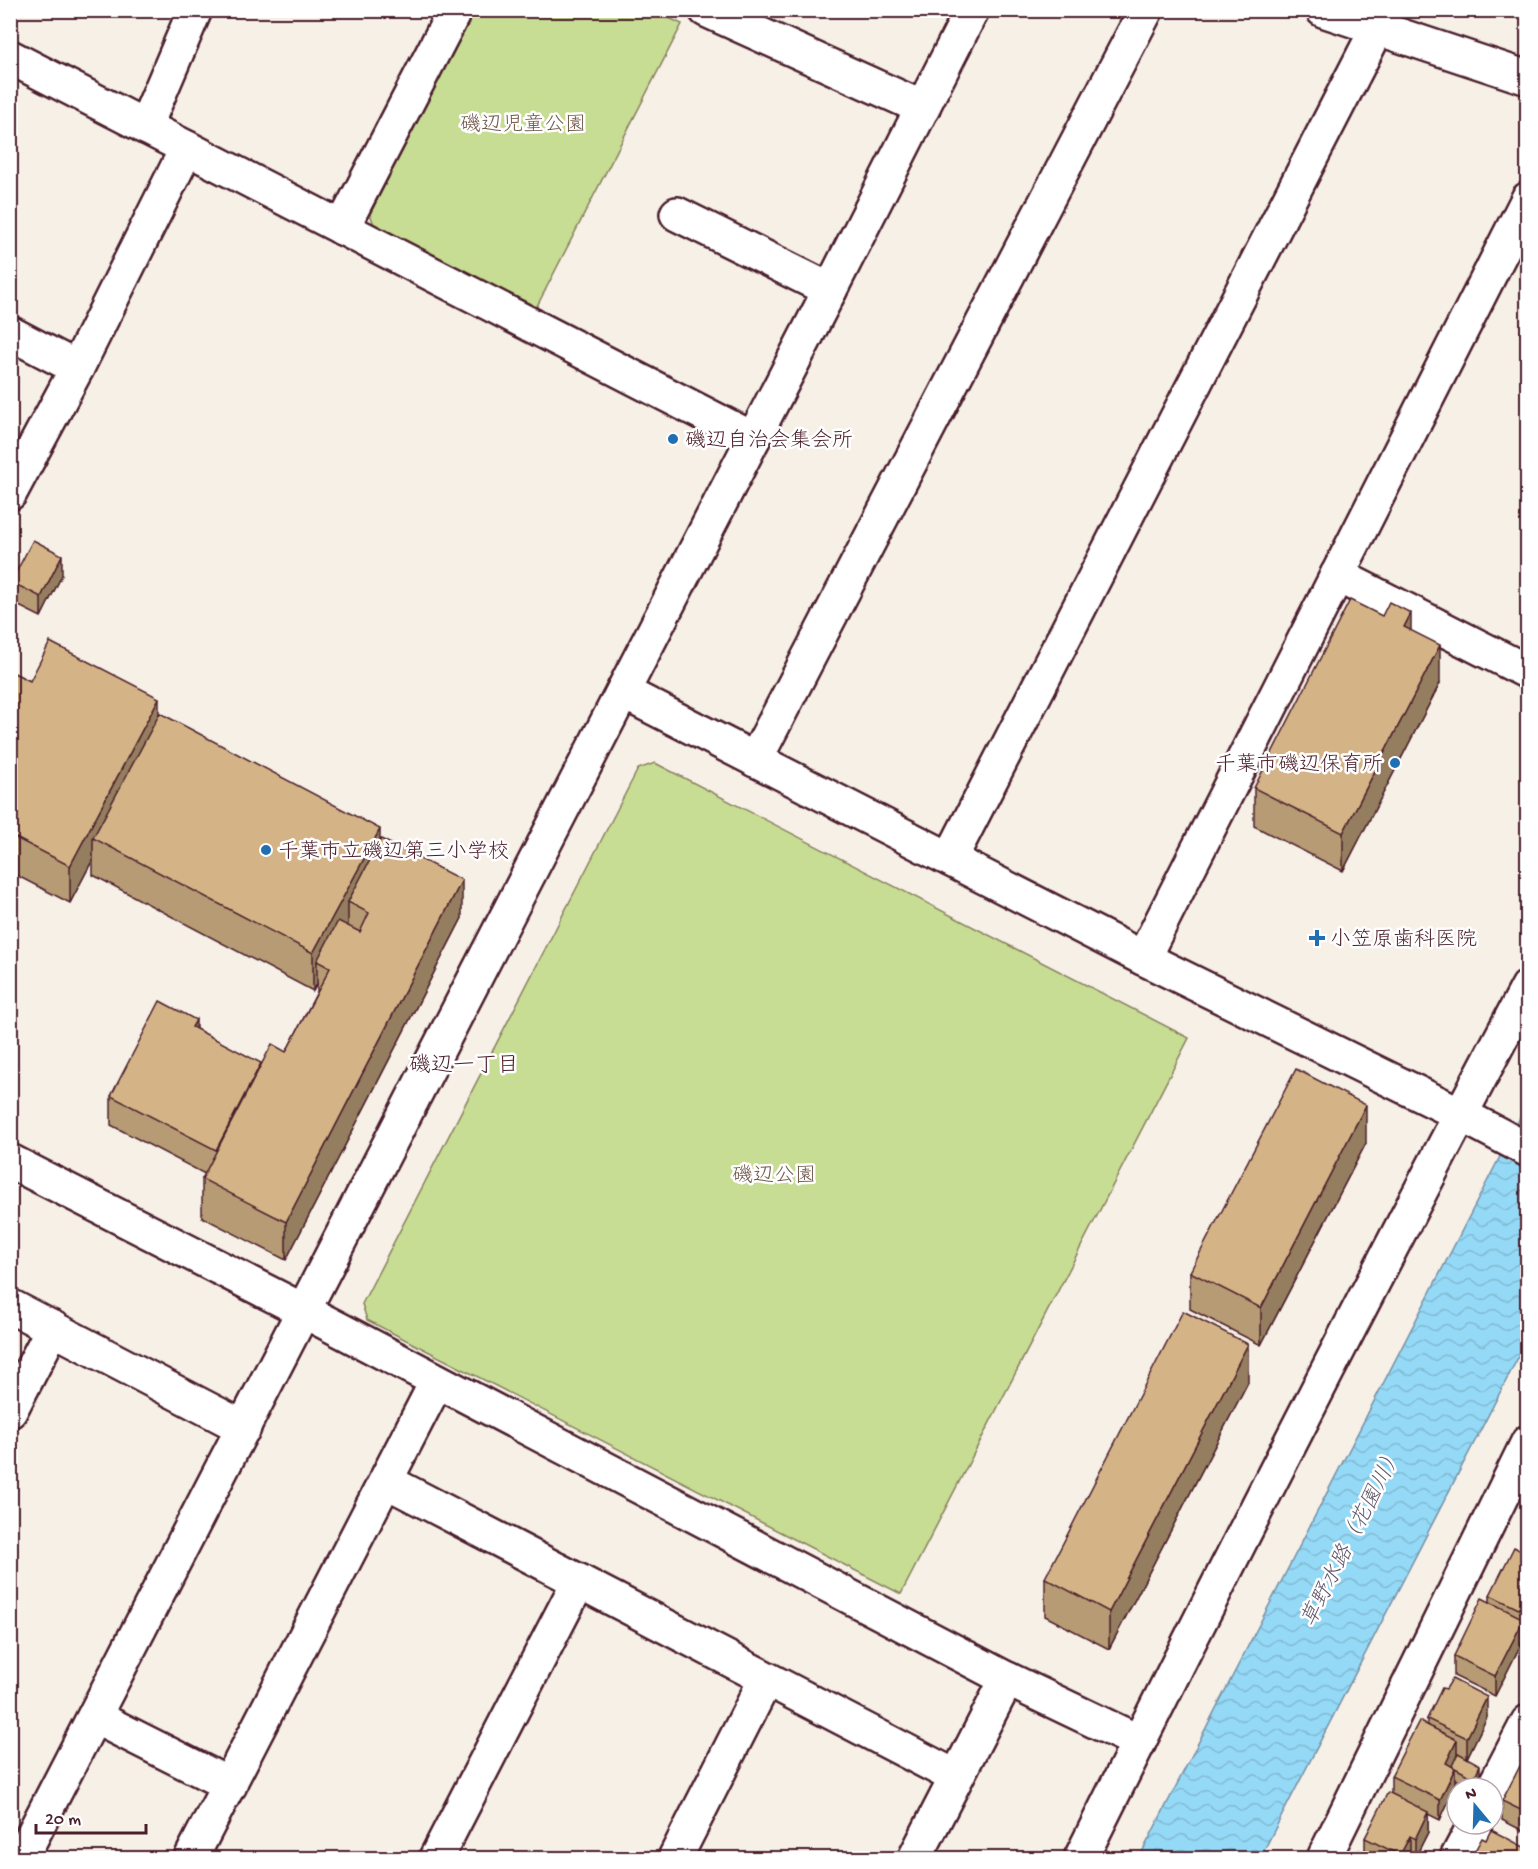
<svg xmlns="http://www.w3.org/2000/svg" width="1538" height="1869" font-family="'Gochi Hand','Klee One',sans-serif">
<defs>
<pattern id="water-waves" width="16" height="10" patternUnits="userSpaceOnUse" patternTransform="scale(1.5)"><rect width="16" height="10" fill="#94d9f6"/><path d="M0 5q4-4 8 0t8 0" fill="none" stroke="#81bad3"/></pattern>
</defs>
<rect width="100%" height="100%" fill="#f6f0e7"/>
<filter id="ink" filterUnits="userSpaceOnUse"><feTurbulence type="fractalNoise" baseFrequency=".0167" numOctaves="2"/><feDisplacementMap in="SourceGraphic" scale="12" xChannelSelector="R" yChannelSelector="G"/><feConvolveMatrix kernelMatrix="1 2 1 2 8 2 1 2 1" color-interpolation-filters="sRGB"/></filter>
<g filter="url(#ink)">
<g fill="#c7dd93" stroke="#887e5f" stroke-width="1.5">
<path d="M 473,11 L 654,11 L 682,24 L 536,308 L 376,230 L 370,214 Z"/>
<path d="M 655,763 L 1189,1038 L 901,1594 L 367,1320 L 362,1304 L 638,769 Z"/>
</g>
<path fill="url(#water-waves)" stroke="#768fa5" stroke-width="1.5" d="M 1527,1104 L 1527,1340 L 1260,1858 L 1139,1858 Z"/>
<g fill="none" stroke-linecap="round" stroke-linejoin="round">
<g stroke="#4a1f2b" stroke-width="38">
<g id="street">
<path d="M 706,10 L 923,108"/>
<path d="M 1323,10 L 1528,78"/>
<path d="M 10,57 L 753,439"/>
<path d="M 145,127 L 195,10"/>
<path d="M 677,214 L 830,290"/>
<path d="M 342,228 L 455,10"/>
<path d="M 10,333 L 77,368"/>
<path d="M 10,493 L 77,368 L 187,148"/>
<path d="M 1337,575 L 1528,672"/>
<path d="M 623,692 L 1143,958 L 1460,1114 L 1528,1150"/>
<path d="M 755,760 L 1146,10"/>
<path d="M 950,859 L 1377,29"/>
<path d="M 1143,958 L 1528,199"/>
<path d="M 10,1161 L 304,1311 L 1007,1679 L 1139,1742"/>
<path d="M 10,1306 L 244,1428"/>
<path d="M 10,1411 L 53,1328"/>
<path d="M 386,1481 L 956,1777"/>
<path d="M 95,1717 L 230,1785"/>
<path d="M 1493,1789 L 1528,1722"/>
<path d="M 21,1858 L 830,290 L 972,10"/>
<path d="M 191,1858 L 437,1381"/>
<path d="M 436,1858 L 579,1581"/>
<path d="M 675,1858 L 766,1679"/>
<path d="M 915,1858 L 1007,1679"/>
<path d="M 1457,1858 L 1475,1824"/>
</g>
</g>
<g stroke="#4a1f2b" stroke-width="38">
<g id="secondary">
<path d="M 1081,1858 C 1226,1566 1375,1275 1528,987"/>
<path d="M 1324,1858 L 1528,1442"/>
</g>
</g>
<use href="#street" stroke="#fff" stroke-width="33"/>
<use href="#secondary" stroke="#fff" stroke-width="33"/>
</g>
<g fill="#b69b74" stroke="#4a1f2b" stroke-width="1.5">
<path d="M 62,575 L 41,617 L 11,602 L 11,582 Z"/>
<path d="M 1411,631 L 1440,683 L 1343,871 L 1254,826 L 1254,788 Z"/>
<path d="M 10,671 L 30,681 L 159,716 L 380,841 L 462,918 L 286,1260 L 202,1217 L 202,1179 L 205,1174 L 111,1125 L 111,1096 L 196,1029 L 261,1065 L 286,1052 L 317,992 L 317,984 L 313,991 L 93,875 L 93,859 L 70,903 L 10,872 Z"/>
<path d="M 1366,1143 L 1261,1345 L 1190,1309 L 1190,1272 Z"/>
<path d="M 1248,1382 L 1109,1649 L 1045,1616 L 1045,1578 Z"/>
<path d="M 1527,1522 L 1527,1633 L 1524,1631 L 1524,1638 L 1495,1696 L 1454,1676 L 1454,1656 L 1490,1602 L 1490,1595 L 1522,1551 L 1522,1534 Z"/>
<path d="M 1487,1717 L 1467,1758 L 1480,1775 L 1474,1788 L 1455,1779 L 1455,1787 L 1440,1820 L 1428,1814 L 1428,1832 L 1415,1858 L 1410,1856 L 1408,1858 L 1355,1858 L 1365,1853 L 1365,1838 L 1391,1794 L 1391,1776 L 1427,1725 L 1427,1719 Z"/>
<path d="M 1527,1745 L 1527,1833 L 1502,1820 L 1502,1801 L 1523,1767 L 1523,1754 Z"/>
</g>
<g fill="#947e5e" stroke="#4a1f2b" stroke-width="1.5">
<path d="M 62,555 L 62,575 L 41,617 L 41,597 Z"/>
<path d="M 1411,613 L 1411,651 L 1404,627 Z"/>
<path d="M 1440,645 L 1440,683 L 1343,871 L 1343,833 Z"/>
<path d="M 159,698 L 159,736 L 93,838 L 93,859 L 70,903 L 70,866 Z"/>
<path d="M 380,829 L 380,867 L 348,902 L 348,926 L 317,961 L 317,984 L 313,991 L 313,953 Z"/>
<path d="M 462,880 L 462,918 L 286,1260 L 286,1222 Z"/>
<path d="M 196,1020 L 196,1049 L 192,1027 Z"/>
<path d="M 1366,1105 L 1366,1143 L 1261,1345 L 1261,1308 Z"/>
<path d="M 1248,1344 L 1248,1382 L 1109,1649 L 1109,1612 Z"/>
<path d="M 1524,1619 L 1524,1638 L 1495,1696 L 1495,1676 Z"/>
<path d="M 1487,1697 L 1487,1717 L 1467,1758 L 1467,1738 Z"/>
<path d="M 1457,1740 L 1457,1760 L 1453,1768 L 1446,1763 Z"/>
<path d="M 1480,1765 L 1480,1775 L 1474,1788 L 1474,1778 Z"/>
<path d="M 1455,1768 L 1455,1787 L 1440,1820 L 1440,1800 Z"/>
<path d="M 1428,1812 L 1428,1832 L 1415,1858 L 1415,1839 Z"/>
<path d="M 1410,1836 L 1410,1856 L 1408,1858 L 1400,1858 L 1400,1855 Z"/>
<path d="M 1526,1848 L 1526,1858 L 1521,1858 Z"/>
</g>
<g fill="#d4b487" stroke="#4a1f2b" stroke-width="1.5">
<path d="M 33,540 L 62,555 L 41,597 L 11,582 Z"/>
<path d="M 1350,600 L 1382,616 L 1389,602 L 1411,613 L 1404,627 L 1440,645 L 1343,833 L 1254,788 Z"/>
<path d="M 50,642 L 159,698 L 70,866 L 10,835 L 10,671 L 30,681 Z"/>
<path d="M 160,713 L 380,829 L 313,953 L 93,838 Z"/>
<path d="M 381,839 L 462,880 L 286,1222 L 202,1179 L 272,1044 L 286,1052 L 330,968 L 317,961 L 338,921 L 360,932 L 369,913 L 348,902 Z"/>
<path d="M 160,1001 L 196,1020 L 192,1027 L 261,1063 L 216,1150 L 111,1096 Z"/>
<path d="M 1296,1069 L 1366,1105 L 1261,1308 L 1190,1272 Z"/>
<path d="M 1183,1311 L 1248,1344 L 1109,1612 L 1045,1578 Z"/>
<path d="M 1527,1522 L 1527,1537 L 1522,1534 Z"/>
<path d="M 1514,1547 L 1527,1554 L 1527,1613 L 1490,1595 Z"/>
<path d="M 1482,1598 L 1524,1619 L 1495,1676 L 1454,1656 Z"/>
<path d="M 1452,1679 L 1487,1697 L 1467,1738 L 1427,1719 L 1442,1688 L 1446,1689 Z"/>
<path d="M 1419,1721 L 1457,1740 L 1446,1763 L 1455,1768 L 1440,1800 L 1391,1776 Z"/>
<path d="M 1527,1745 L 1527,1756 L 1523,1754 Z"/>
<path d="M 1458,1753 L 1480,1765 L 1474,1778 L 1455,1768 L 1452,1766 Z"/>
<path d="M 1520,1766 L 1527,1769 L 1527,1813 L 1502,1801 Z"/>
<path d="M 1388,1792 L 1428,1812 L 1415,1839 L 1410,1836 L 1400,1855 L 1365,1838 Z"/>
<path d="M 1491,1830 L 1526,1848 L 1521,1858 L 1471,1858 L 1482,1838 L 1486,1840 Z"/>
<path d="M 1359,1850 L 1376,1858 L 1355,1858 Z"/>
</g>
</g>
<g fill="#1f6fb2" stroke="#fff" stroke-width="2">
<circle cx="673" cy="439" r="6"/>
<circle cx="1395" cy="763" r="6"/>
<circle cx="266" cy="850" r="6"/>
<path d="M1314 929h6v6h6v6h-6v6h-6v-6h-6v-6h6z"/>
</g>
<g text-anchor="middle" stroke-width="5" stroke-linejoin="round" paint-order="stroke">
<g font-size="21" fill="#70584a" stroke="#fff">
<text x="523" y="130">磯辺児童公園</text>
<text x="774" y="1181">磯辺公園</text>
</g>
<g font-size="21" fill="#4a1f2b" stroke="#fff" text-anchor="start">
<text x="685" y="446">磯辺自治会集会所</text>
<text x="1383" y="770" text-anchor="end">千葉市磯辺保育所</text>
<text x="278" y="857">千葉市立磯辺第三小学校</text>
<text x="1330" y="945">小笠原歯科医院</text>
</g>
<g font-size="22" fill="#4a1f2b" stroke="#fff">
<text x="464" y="1071">磯辺一丁目</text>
</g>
<g font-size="22" font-style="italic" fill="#605768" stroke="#fff">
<text transform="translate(1350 1536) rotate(-63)" y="8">草野水路（花園川）</text>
</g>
</g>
<rect width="1538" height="1869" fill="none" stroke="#fff" stroke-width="36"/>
<rect x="18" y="18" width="1502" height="1833" fill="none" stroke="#4a1f2b" stroke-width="2" filter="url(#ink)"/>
<g transform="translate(1475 1806) rotate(341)"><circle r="28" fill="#ffffff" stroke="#b7a5aa" stroke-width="1.5"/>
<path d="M0-4.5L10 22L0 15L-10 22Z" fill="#1f6fb2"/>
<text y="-9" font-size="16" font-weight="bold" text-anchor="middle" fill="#4a1f2b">N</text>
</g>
<path d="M36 1824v9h110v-9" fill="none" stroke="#4a1f2b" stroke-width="3"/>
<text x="45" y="1824" font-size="18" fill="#4a1f2b" stroke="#ffffff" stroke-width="4.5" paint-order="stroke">20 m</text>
</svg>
